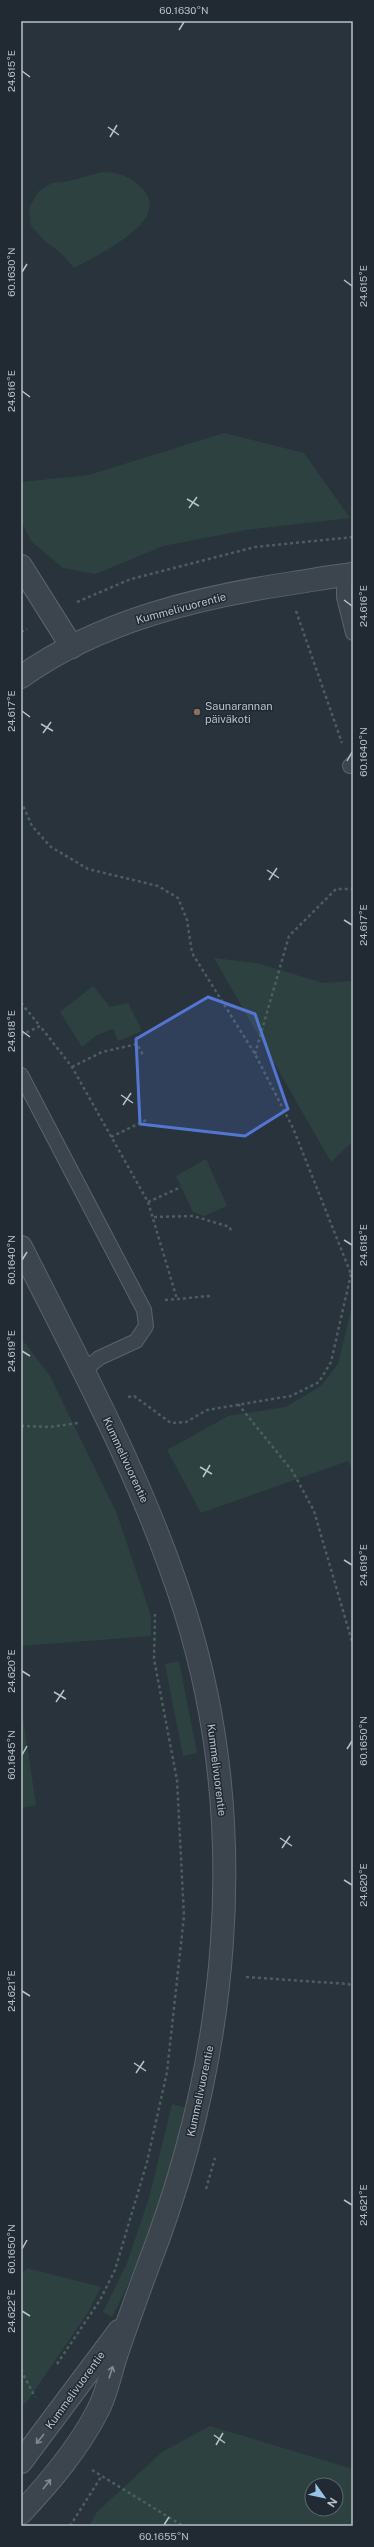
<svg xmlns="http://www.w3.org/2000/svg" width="374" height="2547" font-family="'Public Sans',sans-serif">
<rect width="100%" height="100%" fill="#28333c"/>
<g fill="#2d4240" fill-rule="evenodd">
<path d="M 102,172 C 119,172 131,177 143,189 C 173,222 95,256 74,268 L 62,254 L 44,240 L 31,226 L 29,208 L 39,191 L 52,183 L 69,181 Z"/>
<path d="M 224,433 L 304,453 L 350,518 L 246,530 L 163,546 L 96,574 L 63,568 L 31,541 L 21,521 L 21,482 L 89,475 Z"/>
<path d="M 214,958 L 257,963 L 323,983 L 353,981 L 353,1141 L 331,1162 Z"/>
<path d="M 93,986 L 110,1007 L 128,1003 L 142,1031 L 118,1041 L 113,1029 L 97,1035 L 82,1047 L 60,1012 Z"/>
<path d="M 206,1159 L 227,1206 L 204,1216 L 193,1212 L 176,1176 Z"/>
<path d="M 353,1301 L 353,1471 L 348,1461 L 201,1513 L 167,1450 L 228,1416 L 286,1407 L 321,1386 L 338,1364 Z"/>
<path d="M 21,1338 L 50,1376 L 117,1514 L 151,1616 L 151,1636 L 21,1646 Z"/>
<path d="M 179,1661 L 197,1753 L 183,1756 L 165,1664 Z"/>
<path d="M 21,1705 L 36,1805 L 21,1808 Z"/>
<path d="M 172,2104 L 186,2108 C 167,2180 147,2251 112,2317 L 103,2312 L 127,2263 L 149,2198 Z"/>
<path d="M 27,2268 L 101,2287 L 87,2314 L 26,2403 L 21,2406 L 21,2275 Z"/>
<path d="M 210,2426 L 353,2469 L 353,2526 L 89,2526 L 97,2512 L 162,2452 ZM 312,2485 L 336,2485 L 336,2509 L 312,2509 Z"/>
</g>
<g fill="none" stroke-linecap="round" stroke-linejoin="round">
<g stroke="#5a636b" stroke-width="16">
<g id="service">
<path d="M 344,575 L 344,597 L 353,633"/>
<path d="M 350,766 L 353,763"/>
<path d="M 21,1075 L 144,1310 L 146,1326 L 136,1341 L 99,1358 L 84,1371"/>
</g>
</g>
<g stroke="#5a636b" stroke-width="24">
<path id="minor" d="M 21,566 L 72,647"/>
</g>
<g stroke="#5a636b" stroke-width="24">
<g id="tertiary">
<path d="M 21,677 C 99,621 199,597 293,583 C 313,580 333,576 353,574"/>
<path d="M 21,1247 C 81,1366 145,1484 185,1611 C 253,1827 228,2062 147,2269 C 136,2299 125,2329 115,2359 C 110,2376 106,2395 98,2410 C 79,2448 50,2482 21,2513"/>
<path d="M 21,2462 L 119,2331"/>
</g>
</g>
<g stroke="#4c5e5e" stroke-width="2.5" stroke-dasharray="3 3" stroke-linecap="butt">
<path d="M 77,602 L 131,579 L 255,547 L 353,537"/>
<path d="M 296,611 L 342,743"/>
<path d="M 21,632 L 27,629"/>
<path d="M 21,801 L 32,826 L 51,847 L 88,869 L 158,886 L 178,898 L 187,920 L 192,953 L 255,1054 L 293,1128 L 351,1274"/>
<path d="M 21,1003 L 40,1026"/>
<path d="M 21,1035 L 40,1026 L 72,1067 L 148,1202 L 177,1299"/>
<path d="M 255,1054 L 289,936 L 336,889 L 353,889"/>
<path d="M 72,1067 L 102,1052 L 137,1044 L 144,1057"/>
<path d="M 111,1137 L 146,1120"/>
<path d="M 148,1202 L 181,1187"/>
<path d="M 154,1217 L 193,1216 L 230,1227 L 231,1233"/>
<path d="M 165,1300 L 210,1296"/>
<path d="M 128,1397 L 134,1396 L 171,1423 L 186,1422 L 207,1410 L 291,1396 L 319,1382 L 331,1362 L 351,1274 L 353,1276"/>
<path d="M 238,1404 L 293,1472 L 314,1511 L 353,1645"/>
<path d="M 21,1426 L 50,1427 L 78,1423"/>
<path d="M 246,1977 L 348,1984 L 353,1986"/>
<path d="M 206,2189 L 215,2158"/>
<path d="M 57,2364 L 100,2300 L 115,2270 L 147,2162 L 167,2072 L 184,1916 L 177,1780 L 154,1659 L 155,1614"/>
<path d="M 21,2370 L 35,2397"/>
<path d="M 92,2470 L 183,2526"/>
<path d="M 70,2526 L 101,2477"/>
</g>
<use href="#service" stroke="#3c454d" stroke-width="14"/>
<use href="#minor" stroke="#3c454d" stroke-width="22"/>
<use href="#tertiary" stroke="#3c454d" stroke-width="22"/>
</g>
<defs><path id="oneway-shaft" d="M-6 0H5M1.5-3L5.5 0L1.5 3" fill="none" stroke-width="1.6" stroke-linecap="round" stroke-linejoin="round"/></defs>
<g stroke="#808991">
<use href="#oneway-shaft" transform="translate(111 2372) rotate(-72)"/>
<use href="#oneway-shaft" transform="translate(40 2439) rotate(129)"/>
<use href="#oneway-shaft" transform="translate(47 2484) rotate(-51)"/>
</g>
<path fill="#5376d2" fill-opacity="0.2" stroke="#5376d2" stroke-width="3" stroke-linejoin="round" d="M 208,997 L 255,1014 L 288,1109 L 245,1136 L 140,1124 L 136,1039 Z"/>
<path fill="none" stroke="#b8c0c8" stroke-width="1.5" d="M 179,30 L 184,22M 22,71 L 30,77M 108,127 L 119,135M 110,137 L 117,125M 22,272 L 27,264M 344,280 L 352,286M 22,391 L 30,397M 187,499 L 199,506M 189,508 L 197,497M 344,600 L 352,606M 22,711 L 30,717M 41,724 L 53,731M 43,733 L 51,722M 347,761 L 352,752M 267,870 L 279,878M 269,880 L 277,868M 344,920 L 352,925M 22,1031 L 30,1037M 121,1095 L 133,1103M 123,1105 L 131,1093M 344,1240 L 352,1245M 22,1260 L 27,1252M 22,1351 L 30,1356M 200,1467 L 212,1474M 203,1477 L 210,1465M 344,1560 L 352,1565M 22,1671 L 30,1676M 54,1692 L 66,1699M 56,1702 L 64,1690M 347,1749 L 352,1741M 22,1755 L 27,1746M 280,1838 L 292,1846M 282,1848 L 290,1836M 344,1880 L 352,1885M 22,1991 L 30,1996M 134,2063 L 146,2071M 136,2073 L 144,2061M 344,2200 L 352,2205M 22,2249 L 27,2240M 22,2311 L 30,2316M 214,2435 L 225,2443M 216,2445 L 223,2433M 164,2525 L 169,2517"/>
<circle fill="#8d6e63" stroke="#212a32" stroke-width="1.5" cx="197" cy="712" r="4"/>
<g text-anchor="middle" stroke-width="3" stroke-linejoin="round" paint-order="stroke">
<g font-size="11" fill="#b8c0c8" stroke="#212a32">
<text transform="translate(181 608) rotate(-15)" y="4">Kummelivuorentie</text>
<text transform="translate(126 1460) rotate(65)" y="4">Kummelivuorentie</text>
<text transform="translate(217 1770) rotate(83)" y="4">Kummelivuorentie</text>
<text transform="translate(200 2091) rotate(-78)" y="4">Kummelivuorentie</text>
<text transform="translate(75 2390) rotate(-54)" y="4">Kummelivuorentie</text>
</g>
<g font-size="11" fill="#b8c0c8" stroke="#212a32" text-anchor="start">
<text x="205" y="710">Saunarannan<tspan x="205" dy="13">päiväkoti</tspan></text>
</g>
</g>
<rect width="374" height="2547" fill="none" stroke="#212a32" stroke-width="44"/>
<g transform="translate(324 2497) rotate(123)"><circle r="19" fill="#212a32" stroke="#5d666e"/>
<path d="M0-3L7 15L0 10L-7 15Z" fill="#99c2eb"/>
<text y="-6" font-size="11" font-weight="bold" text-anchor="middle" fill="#b8c0c8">N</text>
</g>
<rect x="22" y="22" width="330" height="2503" fill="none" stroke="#b8c0c8" stroke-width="1.5"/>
<g font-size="10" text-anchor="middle" fill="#b8c0c8">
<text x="184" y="14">60.1630°N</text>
<text transform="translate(11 71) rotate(-90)" y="4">24.615°E</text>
<text transform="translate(11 272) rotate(-90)" y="4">60.1630°N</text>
<text transform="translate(363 286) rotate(-90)" y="4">24.615°E</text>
<text transform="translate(11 391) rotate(-90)" y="4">24.616°E</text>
<text transform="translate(363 606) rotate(-90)" y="4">24.616°E</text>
<text transform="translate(11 711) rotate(-90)" y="4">24.617°E</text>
<text transform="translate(363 752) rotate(-90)" y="4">60.1640°N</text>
<text transform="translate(363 925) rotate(-90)" y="4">24.617°E</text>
<text transform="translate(11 1031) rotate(-90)" y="4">24.618°E</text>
<text transform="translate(363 1245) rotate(-90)" y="4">24.618°E</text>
<text transform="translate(11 1260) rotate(-90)" y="4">60.1640°N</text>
<text transform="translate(11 1351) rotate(-90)" y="4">24.619°E</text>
<text transform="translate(363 1565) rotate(-90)" y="4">24.619°E</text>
<text transform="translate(11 1671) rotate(-90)" y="4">24.620°E</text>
<text transform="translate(363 1741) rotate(-90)" y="4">60.1650°N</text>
<text transform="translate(11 1755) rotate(-90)" y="4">60.1645°N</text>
<text transform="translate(363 1885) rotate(-90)" y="4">24.620°E</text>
<text transform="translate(11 1991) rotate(-90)" y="4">24.621°E</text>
<text transform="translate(363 2205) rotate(-90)" y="4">24.621°E</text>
<text transform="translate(11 2249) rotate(-90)" y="4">60.1650°N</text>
<text transform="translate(11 2311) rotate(-90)" y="4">24.622°E</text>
<text x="164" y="2540">60.1655°N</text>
</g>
</svg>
